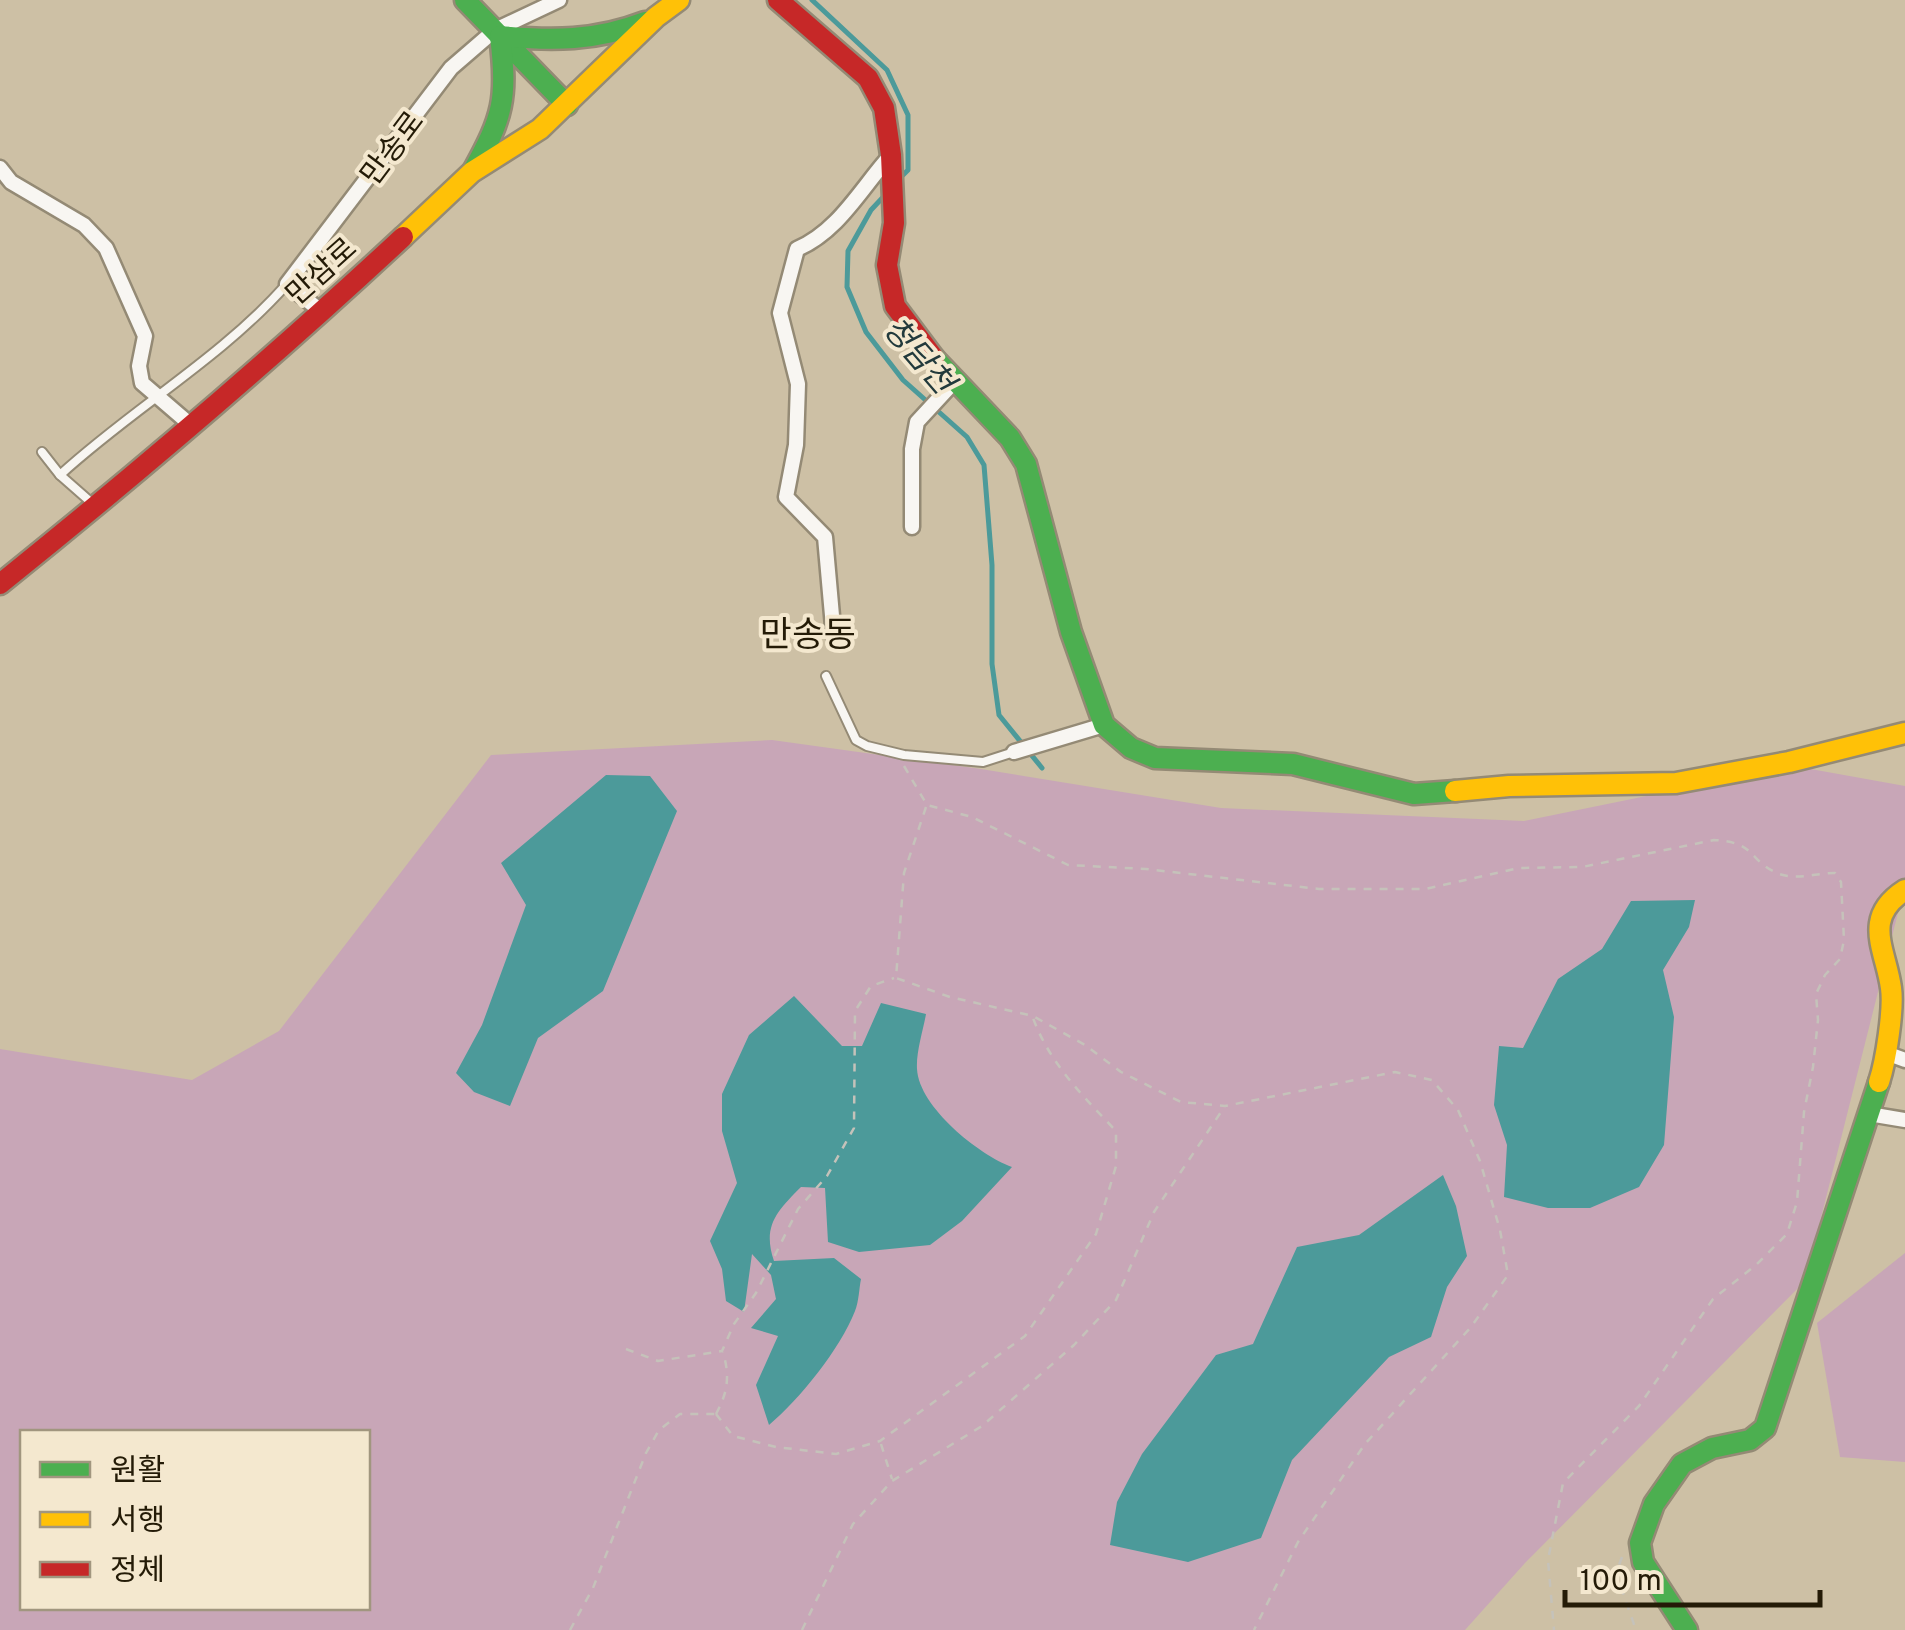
<svg xmlns="http://www.w3.org/2000/svg" width="1905" height="1630" font-family="Overpass,'Noto Sans KR',sans-serif">
<rect width="100%" height="100%" fill="#cdc0a5"/>
<g fill="#c8a6b7" fill-rule="evenodd">
<path d="M 772,740 L 981,769 L 1221,808 L 1524,821 L 1794,766 L 1905,786 L 1905,885 L 1805,1281 L 1525,1563 L 1465,1630 L 0,1630 L 0,1049 L 192,1080 L 279,1031 L 491,755 ZM 22,1432 L 368,1432 L 368,1608 L 22,1608 Z"/>
<path d="M 1905,1253 L 1905,1462 L 1840,1457 L 1817,1323 Z"/>
</g>
<g fill="#4c9a9a">
<path d="M 606,775 L 650,776 L 677,811 L 603,991 L 538,1038 L 510,1106 L 474,1092 L 456,1073 L 482,1025 L 526,905 L 501,863 Z"/>
<path d="M 1695,900 L 1689,927 L 1663,970 L 1674,1017 L 1664,1145 L 1639,1187 L 1590,1208 L 1548,1208 L 1504,1197 L 1507,1145 L 1494,1105 L 1499,1046 L 1523,1048 L 1558,979 L 1602,949 L 1631,901 Z"/>
<path d="M 794,996 L 842,1046 L 862,1046 L 881,1003 L 926,1014 C 923,1031 916,1052 917,1069 C 919,1107 979,1155 1012,1167 L 962,1221 L 930,1245 L 859,1252 L 828,1242 L 825,1188 L 801,1187 C 777,1211 762,1226 774,1261 L 834,1258 L 861,1279 C 859,1289 859,1301 855,1311 C 840,1349 800,1399 769,1425 L 756,1385 L 778,1336 L 751,1328 L 776,1299 L 771,1275 L 752,1254 L 744,1312 L 726,1301 L 722,1269 L 710,1241 L 737,1183 L 722,1131 L 722,1094 L 749,1035 Z"/>
<path d="M 1443,1175 L 1456,1206 L 1467,1256 L 1447,1287 L 1431,1337 L 1389,1357 L 1292,1460 L 1261,1538 L 1188,1562 L 1110,1545 L 1117,1502 L 1142,1454 L 1216,1355 L 1253,1344 L 1297,1247 L 1359,1235 Z"/>
</g>
<g fill="none" stroke-linecap="round" stroke-linejoin="round">
<g stroke="#4c9a9a" stroke-width="5">
<path d="M 812,0 L 887,70 L 908,115 L 908,170 L 900,178"/>
<path d="M 886,194 L 871,210 L 848,251 L 847,287 L 866,332 L 903,380 L 967,437 L 984,465 L 992,565 L 992,664 L 999,715 L 1042,768"/>
</g>
<g stroke="#948a75" stroke-width="12">
<g id="lane">
<path d="M 42,452 L 60,475 L 93,504"/>
<path d="M 60,475 C 133,408 220,359 286,285"/>
<path d="M 826,676 L 856,740 L 867,746 L 904,755 L 983,762 L 1014,752"/>
</g>
</g>
<g stroke="#948a75" stroke-width="19">
<g id="street">
<path d="M 0,168 L 11,182 L 84,225 L 106,248 L 145,336 L 139,366 L 142,383 L 192,426"/>
<path d="M 322,312 L 287,284 L 451,68 L 495,30 L 559,0"/>
<path d="M 912,527 L 912,449 L 917,422 L 954,382"/>
<path d="M 834,638 L 825,537 L 786,497 L 796,445 L 798,384 L 780,313 L 797,249 C 839,231 861,188 891,155"/>
<path d="M 1014,752 L 1104,725"/>
<path d="M 1886,1053 L 1905,1060"/>
<path d="M 1869,1114 L 1905,1120"/>
</g>
</g>
<g stroke="#948a75" stroke-width="25">
<g id="fast">
<path d="M 465,0 L 567,105"/>
<path d="M 473,171 C 503,117 508,98 500,36 C 552,41 596,41 645,22"/>
<path d="M 934,358 L 1010,438 L 1026,464 L 1071,632 L 1104,725 L 1131,748 L 1155,758 L 1293,764 L 1414,794 L 1455,791"/>
<path d="M 1687,1630 L 1643,1562 L 1640,1543 L 1654,1504 L 1682,1464 L 1712,1448 L 1750,1440 L 1765,1428 L 1879,1082"/>
</g>
</g>
<g stroke="#948a75" stroke-width="25">
<g id="slow">
<path d="M 403,237 L 472,172 L 540,129 L 656,17 L 679,0"/>
<path d="M 1455,791 L 1509,786 L 1676,783 L 1789,762 L 1905,733"/>
<path d="M 1879,1082 C 1886,1061 1894,1009 1891,988 C 1886,950 1861,918 1905,890"/>
</g>
</g>
<g stroke="#948a75" stroke-width="25">
<g id="jam">
<path d="M 778,0 L 868,78 L 884,108 L 891,155 L 894,223 L 887,265 L 895,306 L 934,358"/>
<path d="M 0,584 C 138,473 273,358 403,237"/>
</g>
</g>
<g stroke="#c5c2ba" stroke-width="2.5" stroke-dasharray="8 8" stroke-linecap="butt">
<path d="M 904,766 L 927,805 L 972,817 L 1068,865 L 1146,869 L 1319,889 L 1425,889 L 1519,868 L 1582,867 L 1714,840 C 1756,842 1748,860 1777,873 C 1795,881 1816,873 1835,873 L 1841,882 L 1844,940 L 1840,959 L 1825,975 L 1816,994 L 1818,1020 L 1813,1067 L 1804,1112 L 1797,1202 L 1787,1234 L 1756,1265 L 1713,1299 L 1639,1406 L 1563,1483 L 1548,1560 L 1554,1630"/>
<path d="M 926,807 L 904,873 L 896,978 L 950,997 L 1033,1016 L 1085,1045 L 1121,1072 L 1181,1102 L 1225,1106 L 1395,1072 L 1432,1080 L 1458,1110 L 1480,1161 L 1500,1230 L 1508,1275 L 1471,1327 L 1365,1444 L 1298,1542 L 1254,1630"/>
<path d="M 626,1349 L 658,1361 L 722,1351 L 734,1324 L 756,1293 L 798,1209 L 827,1176 L 854,1128 L 855,1011 L 871,986 L 894,978"/>
<path d="M 716,1414 L 733,1436 L 776,1447 L 836,1454 L 880,1441 L 1025,1336 L 1096,1234 L 1116,1166 L 1116,1131 C 1083,1096 1050,1064 1033,1018"/>
<path d="M 716,1414 C 728,1392 730,1376 723,1352"/>
<path d="M 881,1444 L 892,1479"/>
<path d="M 1622,1557 L 1616,1573 L 1636,1630"/>
<path d="M 570,1630 L 593,1588 L 646,1453 L 659,1430 L 680,1414 L 715,1414"/>
<path d="M 802,1630 L 853,1524 L 892,1481 L 982,1426 L 1074,1345 L 1116,1300 L 1154,1212 L 1225,1106"/>
</g>
<use href="#lane" stroke="#f8f6f2" stroke-width="8"/>
<use href="#street" stroke="#f8f6f2" stroke-width="14"/>
<use href="#fast" stroke="#4caf50" stroke-width="20"/>
<use href="#slow" stroke="#ffc107" stroke-width="20"/>
<use href="#jam" stroke="#c62828" stroke-width="20"/>
</g>
<g text-anchor="middle" stroke-width="8" stroke-linejoin="round" paint-order="stroke">
<g font-size="30" fill="#241b07" stroke="#f4e8cf">
<text transform="translate(392 148) rotate(-53)" y="10">만송로</text>
<text transform="translate(321 271) rotate(-42)" y="10">만삼로</text>
</g>
<g font-size="32" font-style="italic" fill="#223a3c" stroke="#f4e8cf">
<text transform="translate(919 355) rotate(49)" y="11">청담천</text>
</g>
<g font-size="35" fill="#241b07" stroke="#f4e8cf">
<text x="808" y="646">만송동</text>
</g>
</g>
<rect x="20" y="1430" width="350" height="180" fill="#f4e8cf" stroke="#a1967f" stroke-width="2.5"/>
<rect x="40" y="1462" width="50" height="15" fill="#4caf50" stroke="#a1967f" stroke-width="2.5"/>
<text x="110" y="1480" font-size="30" fill="#241b07">원활</text>
<rect x="40" y="1512" width="50" height="15" fill="#ffc107" stroke="#a1967f" stroke-width="2.5"/>
<text x="110" y="1530" font-size="30" fill="#241b07">서행</text>
<rect x="40" y="1562" width="50" height="15" fill="#c62828" stroke="#a1967f" stroke-width="2.5"/>
<text x="110" y="1580" font-size="30" fill="#241b07">정체</text>
<path d="M1565 1590v15h255v-15" fill="none" stroke="#241b07" stroke-width="5"/>
<text x="1580" y="1590" font-size="30" fill="#241b07" stroke="#f4e8cf" stroke-width="8" paint-order="stroke">100 m</text>
</svg>
